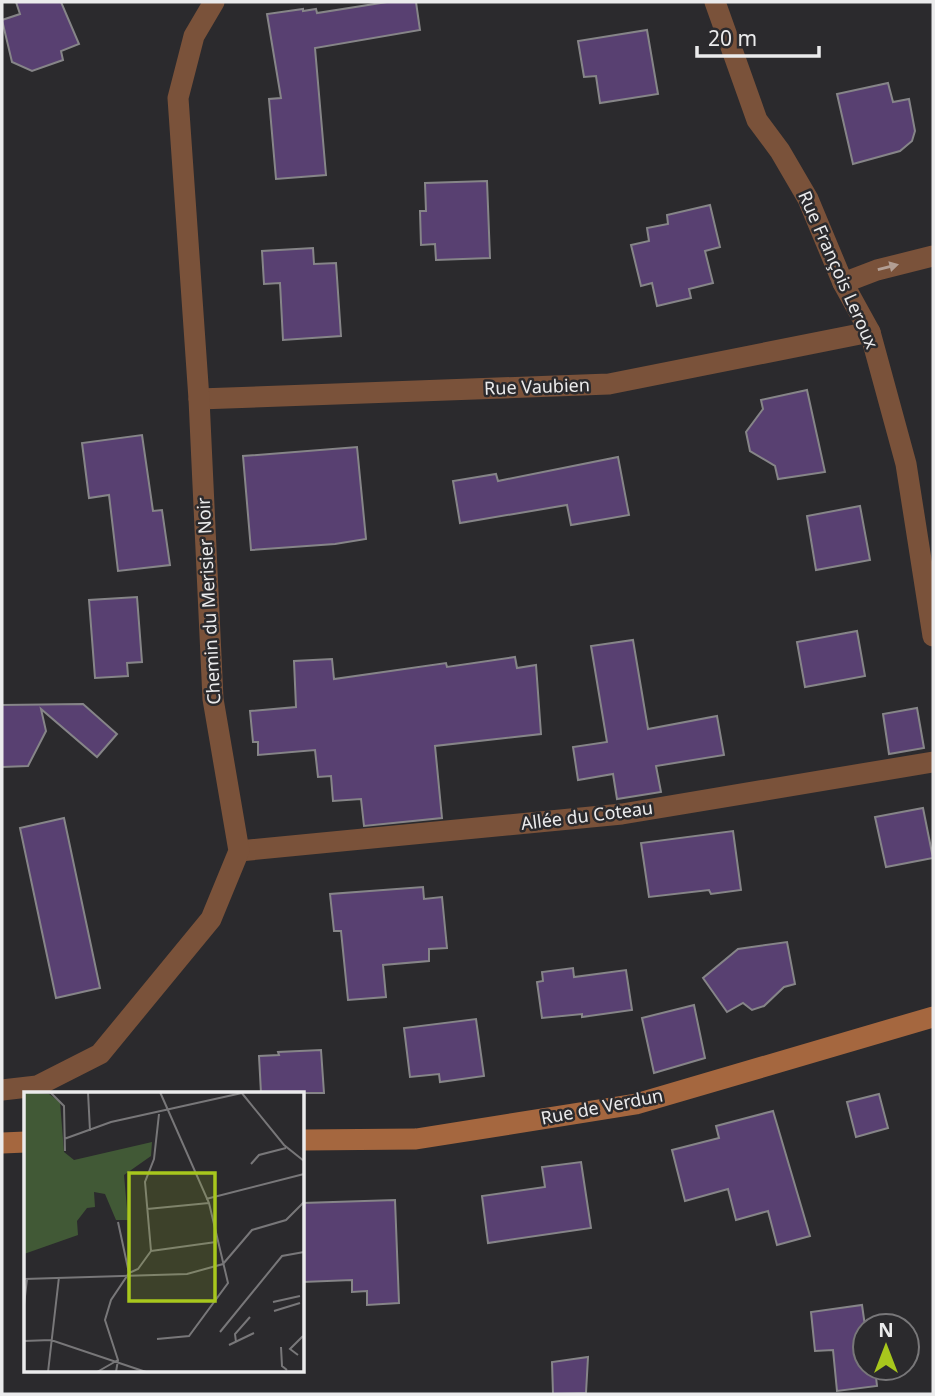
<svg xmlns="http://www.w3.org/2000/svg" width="935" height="1396" font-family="'Noto Sans',sans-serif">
<rect width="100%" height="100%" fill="#2b2a2d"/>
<g fill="#584071" stroke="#868588" stroke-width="2">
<path d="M 16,2 L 61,2 L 79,44 L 61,51 L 63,60 L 32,71 L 12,62 L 2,20 L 20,14 Z"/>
<path d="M 387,2 L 416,2 L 420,30 L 315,48 L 326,175 L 276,179 L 269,99 L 281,98 L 267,14 L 303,9 L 303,11 L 316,9 L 317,13 Z"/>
<path d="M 647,30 L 658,94 L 600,103 L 596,76 L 584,77 L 578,41 Z"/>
<path d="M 888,83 L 893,102 L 909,99 L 915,131 L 912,141 L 900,151 L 853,164 L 837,94 Z"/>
<path d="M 487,181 L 490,258 L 436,260 L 435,244 L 421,245 L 420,211 L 426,211 L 425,183 Z"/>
<path d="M 710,205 L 720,247 L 705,251 L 713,283 L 689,289 L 691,298 L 657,306 L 652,283 L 641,286 L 631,245 L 649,241 L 647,228 L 668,224 L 667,215 Z"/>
<path d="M 313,248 L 314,264 L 336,263 L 341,336 L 283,340 L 280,283 L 264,284 L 262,251 Z"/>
<path d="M 807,390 L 825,472 L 778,479 L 775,466 L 750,451 L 746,432 L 763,409 L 761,400 Z"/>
<path d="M 142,435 L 153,511 L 162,510 L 170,565 L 118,571 L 109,495 L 89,498 L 82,443 Z"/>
<path d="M 357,447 L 366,539 L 335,544 L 251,550 L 243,456 Z"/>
<path d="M 618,457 L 629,515 L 571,525 L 567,505 L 460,523 L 453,481 L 496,474 L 498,481 Z"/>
<path d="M 860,506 L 870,560 L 816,570 L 807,516 Z"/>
<path d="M 137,597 L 142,662 L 127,663 L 128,676 L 95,678 L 89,600 Z"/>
<path d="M 857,631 L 865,676 L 805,687 L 797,642 Z"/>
<path d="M 633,640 L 648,729 L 717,716 L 724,755 L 656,766 L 661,792 L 617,799 L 613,774 L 578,780 L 573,747 L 607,742 L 591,646 Z"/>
<path d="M 515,657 L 517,668 L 536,665 L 541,734 L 435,746 L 442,818 L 364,826 L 361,799 L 333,801 L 331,776 L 318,777 L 315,750 L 258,755 L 258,742 L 253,742 L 250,711 L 296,707 L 294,661 L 332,659 L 334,679 L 446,663 L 447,667 Z"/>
<path d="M 83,704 L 117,734 L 97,757 L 41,709 L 46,731 L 28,766 L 2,767 L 2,705 Z"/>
<path d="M 917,708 L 924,748 L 889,754 L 883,714 Z"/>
<path d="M 923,808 L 933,858 L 886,867 L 875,817 Z"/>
<path d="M 64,818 L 100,988 L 56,998 L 20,828 Z"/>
<path d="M 733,831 L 741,890 L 711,894 L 709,890 L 649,897 L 641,843 Z"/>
<path d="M 423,887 L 424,899 L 442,897 L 447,948 L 429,949 L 429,961 L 383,965 L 386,997 L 348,1000 L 341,931 L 334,931 L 330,894 Z"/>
<path d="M 787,942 L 795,984 L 784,987 L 764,1006 L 752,1010 L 743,1003 L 727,1012 L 703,978 L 738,949 Z"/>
<path d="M 573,968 L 574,977 L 626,970 L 632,1010 L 582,1017 L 582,1014 L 542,1018 L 537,982 L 543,981 L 542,972 Z"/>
<path d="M 694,1005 L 705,1058 L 654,1073 L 642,1018 Z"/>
<path d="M 476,1019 L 484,1076 L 440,1082 L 439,1074 L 410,1077 L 404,1028 Z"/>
<path d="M 321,1050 L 324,1093 L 261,1093 L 259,1056 L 279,1055 L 278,1052 Z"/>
<path d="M 879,1094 L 888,1128 L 856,1137 L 847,1102 Z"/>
<path d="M 773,1111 L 810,1236 L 777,1245 L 768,1211 L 736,1220 L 728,1189 L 685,1201 L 672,1150 L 719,1138 L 716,1126 Z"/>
<path d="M 581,1162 L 591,1228 L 488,1243 L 482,1196 L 545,1187 L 542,1167 Z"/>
<path d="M 395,1200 L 399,1303 L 367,1305 L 367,1291 L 352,1292 L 352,1280 L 303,1282 L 303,1203 Z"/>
<path d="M 862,1305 L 865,1326 L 871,1326 L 865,1326 L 865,1368 L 875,1368 L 877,1386 L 837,1391 L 833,1350 L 815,1351 L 811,1312 Z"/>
<path d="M 588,1357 L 586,1393 L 553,1394 L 552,1362 Z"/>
</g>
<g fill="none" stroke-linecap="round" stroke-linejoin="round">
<g stroke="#7a523a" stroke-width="21">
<path d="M 715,2 L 757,120 L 780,151 L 808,199 L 843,283 L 870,332 L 906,464 L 933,636"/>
<path d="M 843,283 L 877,270 L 933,256"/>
<path d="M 199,399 L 609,384 L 870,332"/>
<path d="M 239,851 L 622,814 L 933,762"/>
<path d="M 2,1090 L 37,1086 L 100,1054 L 211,919 L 239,851 L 213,699 L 199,399 L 178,98 L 194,36 L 214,2"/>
</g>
<g stroke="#a5673f" stroke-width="21">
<path d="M 303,1140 L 416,1139 L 636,1104 L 933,1017"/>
<path d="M 2,1143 L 26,1142"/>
</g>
</g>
<defs><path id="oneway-solid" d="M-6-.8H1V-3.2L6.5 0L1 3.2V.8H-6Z" transform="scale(1.75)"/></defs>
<use fill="#b29e93" href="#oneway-solid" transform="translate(888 267) rotate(-14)"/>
<g text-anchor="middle" stroke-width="5" stroke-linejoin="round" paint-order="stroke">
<g font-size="18" fill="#ebebec" stroke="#2b2a2d">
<text transform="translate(838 270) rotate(66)" y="6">Rue François Leroux</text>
<text transform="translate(537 387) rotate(-2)" y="6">Rue Vaubien</text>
<text transform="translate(209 601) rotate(-93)" y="6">Chemin du Merisier Noir</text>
<text transform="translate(587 816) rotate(-7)" y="6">Allée du Coteau</text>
<text transform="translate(602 1107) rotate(-11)" y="6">Rue de Verdun</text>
</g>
</g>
<g transform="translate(24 1092)">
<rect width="280" height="280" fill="#2b2a2d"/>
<path d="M 0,0 L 25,2 L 36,10 L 40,60 L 50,68 L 128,50 L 127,64 L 100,83 L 104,128 L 92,128 L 81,102 L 70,100 L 71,115 L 63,116 L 53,129 L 54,143 L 0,162 Z" fill="#415936"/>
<path fill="none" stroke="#787779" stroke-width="2" d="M 26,0 L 40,14 L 41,59M 64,0 L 66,39M 217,0 L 260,53 L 280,69M 40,47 L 87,30 L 218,1M 227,72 L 235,63 L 262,56M 182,107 L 280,82M 123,117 L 185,111M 127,159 L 192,150M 105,181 L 114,177 L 127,159 L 121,90 L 130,67 L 135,22M 0,187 L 163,182 L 199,172 L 228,138 L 262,128 L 280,110M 249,210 L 276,204M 0,213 L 3,187M 250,219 L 276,211M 196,240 L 258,164 L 280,160M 133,247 L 165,244 L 204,191 L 185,111 L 136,0M 0,249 L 27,248 L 122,280M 212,250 L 211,242 L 226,225M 205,253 L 230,241M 257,255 L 258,274 L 263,278M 274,263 L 266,257 L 279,244M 24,280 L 35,185M 73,280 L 94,268M 92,280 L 94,268 L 81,228 L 87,208 L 105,181 L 94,130"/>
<path fill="#a8c71d" fill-opacity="0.15" stroke="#a8c71d" stroke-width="3.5" d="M 105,81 L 191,81 L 191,209 L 105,209 Z"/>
<rect width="280" height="280" fill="none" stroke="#ebebec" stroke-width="3.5"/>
</g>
<rect width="935" height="1396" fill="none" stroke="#ebebec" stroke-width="7"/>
<g transform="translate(886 1347)"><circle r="33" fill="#2b2a2d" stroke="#787779" stroke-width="2"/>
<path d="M0-5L12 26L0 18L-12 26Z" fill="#a8c71d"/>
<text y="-10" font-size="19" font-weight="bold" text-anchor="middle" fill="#ebebec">N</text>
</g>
<path d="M697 46v10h122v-10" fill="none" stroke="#ebebec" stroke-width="3.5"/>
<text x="708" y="46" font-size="21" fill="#ebebec" stroke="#2b2a2d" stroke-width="5" paint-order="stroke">20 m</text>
</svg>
